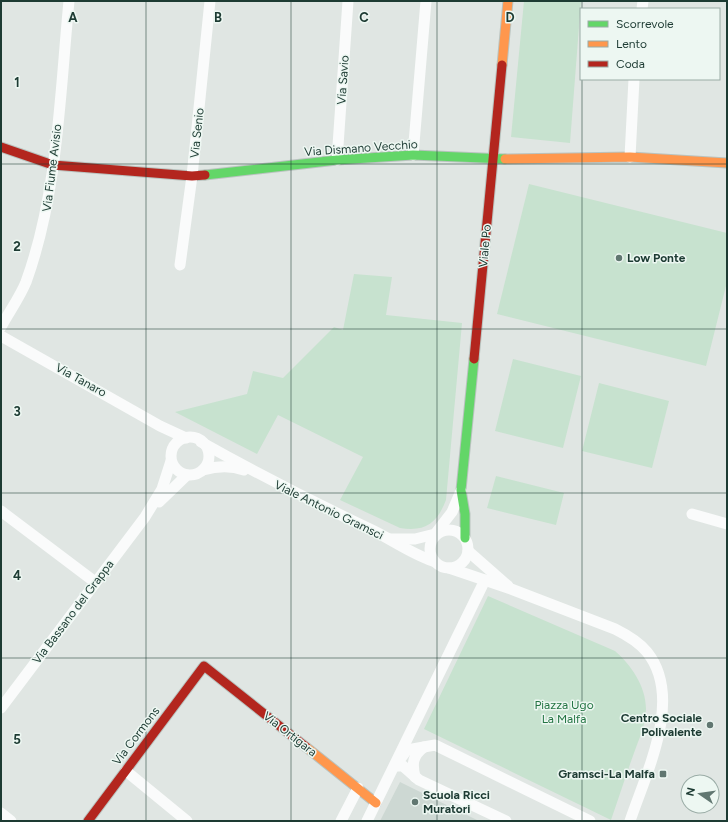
<svg xmlns="http://www.w3.org/2000/svg" width="728" height="822" font-family="Figtree,sans-serif">
<rect width="100%" height="100%" fill="#e0e6e3"/>
<path fill="#cdd8d3" d="M 400,782 L 479,821 L 380,821 Z"/>
<g fill="#c7e2cf">
<path d="M 524,1 L 581,1 L 570,143 L 511,137 Z"/>
<path d="M 529,184 L 727,233 L 727,282 L 706,366 L 497,314 Z"/>
<path d="M 354,274 L 392,277 L 386,315 L 462,323 L 446,500 C 437,523 426,532 400,528 L 340,500 L 363,457 L 278,415 L 257,454 L 175,412 L 247,394 L 253,371 L 283,378 L 334,327 L 343,330 Z"/>
<path d="M 513,359 L 581,376 L 563,448 L 495,431 Z"/>
<path d="M 599,383 L 669,401 L 652,468 L 582,451 Z"/>
<path d="M 496,476 L 564,493 L 556,525 L 487,508 Z"/>
<path d="M 488,596 L 615,651 C 631,665 646,686 646,709 C 646,724 639,739 634,753 C 626,775 619,797 611,820 L 424,729 Z"/>
</g>
<g fill="none" stroke-linecap="round" stroke-linejoin="round">
<g stroke="#b9c3bf" stroke-width="11">
<g id="fast">
<path d="M 205,175 L 337,160 L 413,155 L 505,159"/>
<path d="M 465,538 L 465,514 L 461,490 L 474,359"/>
</g>
</g>
<g stroke="#b9c3bf" stroke-width="11">
<g id="slow">
<path d="M 502,65 L 508,1"/>
<path d="M 505,159 L 630,157 L 727,163"/>
<path d="M 306,747 L 376,803"/>
</g>
</g>
<g stroke="#b9c3bf" stroke-width="11">
<g id="jam">
<path d="M 1,147 L 53,165 L 192,176 L 205,175"/>
<path d="M 474,359 L 502,65"/>
<path d="M 88,821 L 204,666 L 306,747"/>
</g>
</g>
<g stroke="#fafbfb" stroke-width="11">
<path d="M 642,9 L 643,1"/>
<path d="M 413,155 L 426,1"/>
<path d="M 630,157 L 634,79"/>
<path d="M 337,160 L 348,1"/>
<path d="M 180,265 L 192,176 L 210,1"/>
<path d="M 1,327 C 9,312 20,297 26,282 C 58,194 60,93 69,1"/>
<path d="M 1,336 L 160,426 L 186,438"/>
<circle cx="190" cy="456" r="19"/>
<path d="M 201,442 C 258,474 315,503 374,531 C 394,541 412,554 433,561"/>
<path d="M 203,470 C 217,466 230,465 244,470"/>
<path d="M 159,502 L 187,475"/>
<path d="M 1,511 L 95,582"/>
<path d="M 692,514 L 727,524"/>
<circle cx="449" cy="549" r="19"/>
<path d="M 390,539 L 415,539 L 435,534 L 452,512 L 461,491"/>
<path d="M 468,551 L 508,586"/>
<path d="M 449,568 L 511,589 L 615,629 C 627,635 639,642 647,652 C 684,698 646,773 630,821"/>
<path d="M 1,708 L 145,517 L 162,489 L 171,461"/>
<path d="M 401,758 L 407,750 L 435,745 L 590,821"/>
<path d="M 395,766 L 403,766 L 419,780 L 506,821"/>
<path d="M 126,771 L 187,821"/>
<path d="M 415,777 C 412,764 412,756 424,747"/>
<path d="M 1,813 L 11,821"/>
<path d="M 341,821 L 358,788"/>
<path d="M 367,821 L 485,580"/>
</g>
<use href="#fast" stroke="#63d668" stroke-width="9"/>
<use href="#slow" stroke="#ff974d" stroke-width="9"/>
<use href="#jam" stroke="#b3261e" stroke-width="9"/>
</g>
<path fill="none" stroke="#1d3b33" stroke-width="1" stroke-opacity="0.55" d="M 146,1 L 146,821M 291,1 L 291,821M 437,1 L 437,821M 582,1 L 582,9M 582,79 L 582,821M 1,164 L 727,164M 1,329 L 727,329M 1,493 L 727,493M 1,658 L 727,658"/>
<g fill="#617771" stroke="#edf7f2" stroke-width="1.5">
<circle cx="619" cy="258" r="4"/>
<circle cx="710" cy="725" r="4"/>
<rect x="659" y="770" width="8" height="8" rx="2"/>
<circle cx="415" cy="802" r="4"/>
</g>
<g text-anchor="middle" stroke-width="3" stroke-linejoin="round" paint-order="stroke">
<g font-size="12" fill="#1d3b33" stroke="#edf7f2">
<text transform="translate(343 80) rotate(-86)" y="4">Via Savio</text>
<text transform="translate(197 133) rotate(-84)" y="4">Via Senio</text>
<text transform="translate(361 148) rotate(-4)" y="4">Via Dismano Vecchio</text>
<text transform="translate(52 168) rotate(-83)" y="4">Via Fiume Avisio</text>
<text transform="translate(485 246) rotate(-85)" y="4">Viale Po</text>
<text transform="translate(81 380) rotate(29)" y="4">Via Tanaro</text>
<text transform="translate(329 510) rotate(26)" y="4">Viale Antonio Gramsci</text>
<text transform="translate(73 612) rotate(-53)" y="4">Via Bassano del Grappa</text>
<text transform="translate(290 734) rotate(38)" y="4">Via Ortigara</text>
<text transform="translate(136 736) rotate(-53)" y="4">Via Cormons</text>
</g>
<g font-size="12" font-weight="bold" fill="#1d3b33" stroke="#edf7f2" text-anchor="start">
<text x="627" y="262">Low Ponte</text>
<text x="702" y="722" text-anchor="end">Centro Sociale<tspan x="702" dy="14">Polivalente</tspan></text>
<text x="655" y="778" text-anchor="end">Gramsci-La Malfa</text>
<text x="423" y="799">Scuola Ricci<tspan x="423" dy="14">Muratori</tspan></text>
</g>
<g font-size="12" fill="#247544" stroke="#edf7f2">
<text x="564" y="709">Piazza Ugo<tspan x="564" dy="14">La Malfa</tspan></text>
</g>
</g>
<g font-size="13" text-anchor="middle" font-weight="bold" fill="#1d3b33" stroke="#edf7f2" stroke-width="3" stroke-linejoin="round" paint-order="stroke">
<text x="73" y="22">A</text>
<text x="218" y="22">B</text>
<text x="364" y="22">C</text>
<text x="510" y="22">D</text>
<text x="17" y="87">1</text>
<text x="17" y="251">2</text>
<text x="17" y="416">3</text>
<text x="17" y="580">4</text>
<text x="17" y="744">5</text>
</g>
<rect width="728" height="822" fill="none" stroke="#1d3b33" stroke-width="4"/>
<rect x="580" y="8" width="140" height="72" fill="#edf7f2" stroke="#9aaca6"/>
<rect x="588" y="21" width="20" height="6" fill="#63d668" stroke="#9aaca6"/>
<text x="616" y="28" font-size="12" fill="#1d3b33">Scorrevole</text>
<rect x="588" y="41" width="20" height="6" fill="#ff974d" stroke="#9aaca6"/>
<text x="616" y="48" font-size="12" fill="#1d3b33">Lento</text>
<rect x="588" y="61" width="20" height="6" fill="#b3261e" stroke="#9aaca6"/>
<text x="616" y="68" font-size="12" fill="#1d3b33">Coda</text>
<g transform="translate(700 794) rotate(283)"><circle r="19" fill="#edf7f2" stroke="#9aaca6"/>
<path d="M0-3L7 15L0 10L-7 15Z" fill="#617771"/>
<text y="-6" font-size="11" font-weight="bold" text-anchor="middle" fill="#1d3b33">N</text>
</g>
</svg>
